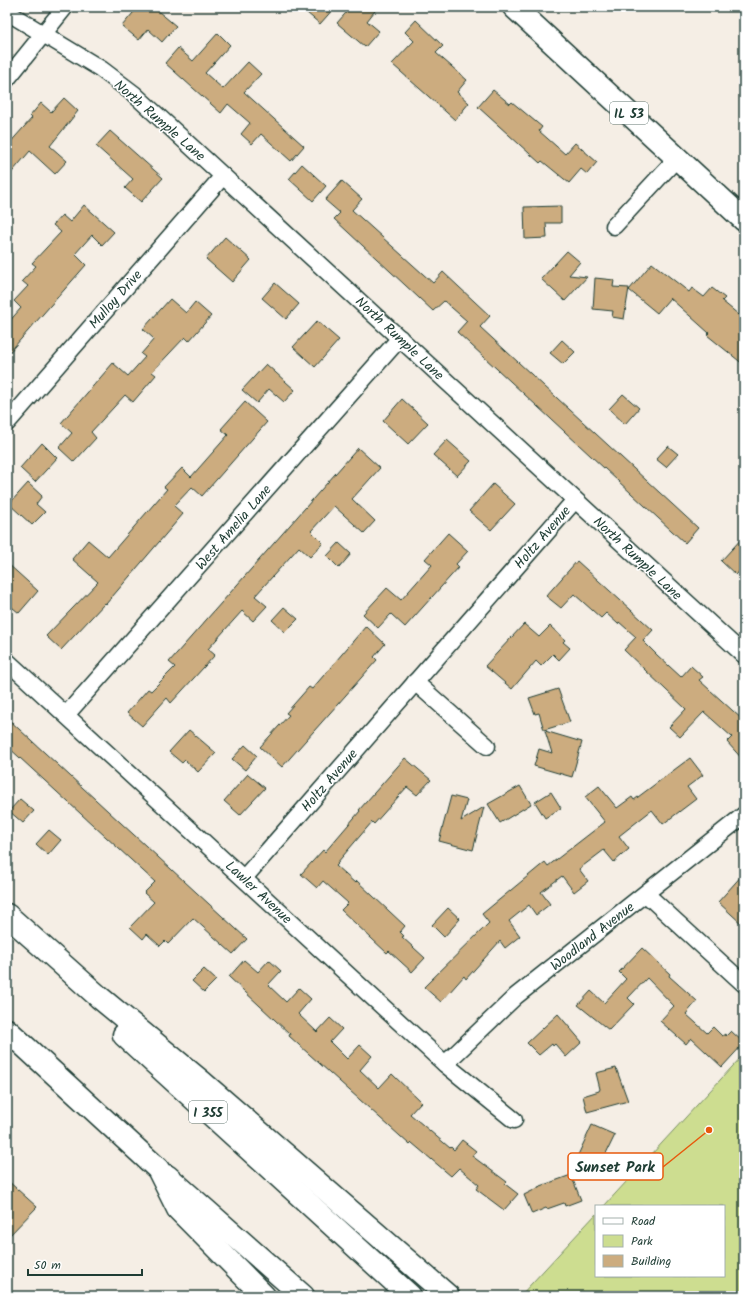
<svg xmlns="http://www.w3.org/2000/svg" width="751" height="1303" font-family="Kalam,sans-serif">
<rect width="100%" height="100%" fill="#f5eee5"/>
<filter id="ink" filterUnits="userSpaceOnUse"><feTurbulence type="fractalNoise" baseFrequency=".025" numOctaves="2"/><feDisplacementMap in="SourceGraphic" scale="8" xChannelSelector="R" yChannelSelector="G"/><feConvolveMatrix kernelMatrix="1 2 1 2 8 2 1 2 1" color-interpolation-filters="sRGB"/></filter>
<g filter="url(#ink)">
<path fill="#cddd90" stroke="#768d62" d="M 744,1054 L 744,1296 L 520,1296 L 596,1214 L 596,1276 L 724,1276 L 724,1206 L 604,1206 Z"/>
<g fill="#ccac7f" stroke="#1f3d34">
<path d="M 138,7 L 153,7 L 176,26 L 162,42 L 148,29 L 139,40 L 122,26 Z"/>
<path d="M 300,7 L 335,7 L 320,24 Z"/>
<path d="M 351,7 L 378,7 L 367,21 L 379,31 L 365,47 L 337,23 Z"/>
<path d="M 416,20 L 443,46 L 436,53 L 467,80 L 457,92 L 469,103 L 455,120 L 392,64 L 414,41 L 405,32 Z"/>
<path d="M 218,33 L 230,45 L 205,73 L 223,89 L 248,62 L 261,74 L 244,92 L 304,146 L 291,161 L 261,134 L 252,144 L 241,134 L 250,123 L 228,104 L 221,113 L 165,63 L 178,48 L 193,61 Z"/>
<path d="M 493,90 L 510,104 L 512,102 L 542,127 L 539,131 L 565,154 L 575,143 L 597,162 L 587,174 L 581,169 L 569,183 L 542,161 L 540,163 L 478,107 Z"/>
<path d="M 64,98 L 78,111 L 50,146 L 67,161 L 55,174 L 30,151 L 7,178 L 7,146 L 32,118 L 30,116 L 41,103 L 51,112 Z"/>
<path d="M 110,131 L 163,178 L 141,202 L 125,188 L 133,179 L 96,146 Z"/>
<path d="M 302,164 L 326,186 L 313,201 L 289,179 Z"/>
<path d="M 342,181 L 362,199 L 352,210 L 433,283 L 443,272 L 490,316 L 480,327 L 698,528 L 685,543 L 457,332 L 467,321 L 444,301 L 433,311 L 334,219 L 340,213 L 325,200 Z"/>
<path d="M 84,205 L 114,232 L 102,245 L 92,235 L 75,254 L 86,265 L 7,355 L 7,324 L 21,308 L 14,301 L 28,286 L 22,281 L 36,266 L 32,263 L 61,232 L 53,225 L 62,215 L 70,222 Z"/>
<path d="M 561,206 L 561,223 L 546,223 L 547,238 L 525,239 L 524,207 Z"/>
<path d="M 225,237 L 251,260 L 232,282 L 206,259 Z"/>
<path d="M 567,251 L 580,262 L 569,275 L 587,277 L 565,301 L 541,279 Z"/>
<path d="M 652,263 L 689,292 L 692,288 L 704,297 L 712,288 L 725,298 L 722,301 L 744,319 L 744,365 L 707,335 L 709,333 L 670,298 L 657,313 L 629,290 Z"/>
<path d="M 595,278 L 614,280 L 613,287 L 629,288 L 624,319 L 612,317 L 613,311 L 593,309 Z"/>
<path d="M 275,283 L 299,304 L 286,319 L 262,298 Z"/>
<path d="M 170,299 L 186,313 L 195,302 L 211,316 L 189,341 L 185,337 L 152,372 L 156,375 L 133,402 L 125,395 L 91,432 L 96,438 L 74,462 L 59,448 L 72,433 L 61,423 L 113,363 L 128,376 L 145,357 L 141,354 L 154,339 L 143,329 Z"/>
<path d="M 317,321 L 339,340 L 315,367 L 293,347 Z"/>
<path d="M 562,340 L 575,352 L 563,364 L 550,353 Z"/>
<path d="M 266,364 L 295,390 L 284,402 L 269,389 L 257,403 L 242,390 Z"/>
<path d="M 623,394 L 639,408 L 625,424 L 609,409 Z"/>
<path d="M 402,399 L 428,423 L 408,444 L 383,421 Z"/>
<path d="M 245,402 L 267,422 L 202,496 L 192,487 L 174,506 L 183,514 L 106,604 L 105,603 L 61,650 L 46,636 L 98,582 L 72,559 L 88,540 L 108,557 L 167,489 L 164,487 L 182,468 L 191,477 L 228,435 L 221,429 Z"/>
<path d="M 447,440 L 471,461 L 457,476 L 433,455 Z"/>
<path d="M 42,443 L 57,458 L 35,482 L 20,468 Z"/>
<path d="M 668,446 L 678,454 L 666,467 L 656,459 Z"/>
<path d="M 358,448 L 380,468 L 352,499 L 375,521 L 364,533 L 334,506 L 311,531 L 323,543 L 310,557 L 299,547 L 255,596 L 267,606 L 253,621 L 242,611 L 208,649 L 215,655 L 171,703 L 167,698 L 142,726 L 127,713 L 148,689 L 151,691 L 175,667 L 169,662 Z"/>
<path d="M 28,483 L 42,496 L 36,504 L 45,512 L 32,525 L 9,504 Z"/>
<path d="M 493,484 L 515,504 L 491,530 L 469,511 Z"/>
<path d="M 448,533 L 468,551 L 456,564 L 459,567 L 405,627 L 391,614 L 378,628 L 363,614 L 387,588 L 401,600 L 432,565 L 425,559 Z"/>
<path d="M 744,536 L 744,566 L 736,575 L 721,561 Z"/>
<path d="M 339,543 L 351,554 L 339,568 L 327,556 Z"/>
<path d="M 577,561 L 653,630 L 643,641 L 657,655 L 681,677 L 691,666 L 703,677 L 699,680 L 744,721 L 744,761 L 727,742 L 732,737 L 704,712 L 680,737 L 669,727 L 686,709 L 624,650 L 636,637 L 619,622 L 618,624 L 606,613 L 601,618 L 574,594 L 561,608 L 546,596 Z"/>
<path d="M 7,563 L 38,591 L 19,613 L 7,603 Z"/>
<path d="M 284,607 L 298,619 L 285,632 L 272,620 Z"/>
<path d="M 524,624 L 539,637 L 550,626 L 565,640 L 563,642 L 570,648 L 559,660 L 553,654 L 541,666 L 536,661 L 512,689 L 485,666 Z"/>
<path d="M 366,626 L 385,644 L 374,657 L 377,660 L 282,767 L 260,747 L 289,715 L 286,713 L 309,687 L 312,689 Z"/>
<path d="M 558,689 L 570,722 L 544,730 L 539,713 L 535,714 L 529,698 Z"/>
<path d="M 7,718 L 247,939 L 233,954 L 193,918 L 168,944 L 165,941 L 160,946 L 147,934 L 143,939 L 130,927 L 154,902 L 144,893 L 155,882 L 7,746 Z"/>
<path d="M 189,730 L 216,753 L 198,772 L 185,760 L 182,763 L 169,752 Z"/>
<path d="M 545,731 L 582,742 L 572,777 L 534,766 L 539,749 L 552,753 Z"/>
<path d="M 245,745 L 257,756 L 245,770 L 232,759 Z"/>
<path d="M 405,758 L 431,780 L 417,795 L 407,787 L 374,824 L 372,822 L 337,863 L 338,864 L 336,866 L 355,883 L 357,881 L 405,926 L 400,932 L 404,936 L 402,937 L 425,958 L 412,972 L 389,951 L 387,953 L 341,910 L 348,903 L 323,881 L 317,888 L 301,874 L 323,850 L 325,852 L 360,811 L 359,810 Z"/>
<path d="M 690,758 L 703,775 L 687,787 L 696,799 L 663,824 L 652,810 L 619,836 L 629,849 L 614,862 L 604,850 L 579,869 L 588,881 L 574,892 L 562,876 L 541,892 L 550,904 L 536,915 L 529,905 L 509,921 L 520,936 L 505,948 L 500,941 L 466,979 L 464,976 L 441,1002 L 424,987 L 489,923 L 482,914 L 545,862 L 548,866 L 605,822 L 585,797 L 599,786 L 617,808 L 632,797 L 634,800 Z"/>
<path d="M 248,774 L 265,788 L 240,815 L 224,801 Z"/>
<path d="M 520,786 L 531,804 L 500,823 L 488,804 Z"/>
<path d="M 551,792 L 561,808 L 545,818 L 535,802 Z"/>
<path d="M 451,796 L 467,800 L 461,821 L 484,807 L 473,850 L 439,841 Z"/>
<path d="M 20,799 L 34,811 L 23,823 L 9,811 Z"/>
<path d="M 49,830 L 61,840 L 48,855 L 36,844 Z"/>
<path d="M 744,873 L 744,926 L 718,902 Z"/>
<path d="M 448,908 L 460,919 L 444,937 L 432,925 Z"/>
<path d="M 642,948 L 670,974 L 669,976 L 697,1001 L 686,1014 L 707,1033 L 713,1027 L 722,1036 L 725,1034 L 726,1036 L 731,1031 L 744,1043 L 722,1067 L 691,1038 L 686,1044 L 660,1021 L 674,1006 L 647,978 L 628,998 L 634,1004 L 609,1030 L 578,1005 L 591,991 L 604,1003 L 626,979 L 619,972 Z"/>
<path d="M 244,960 L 258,972 L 269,960 L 281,971 L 268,985 L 286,1002 L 299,988 L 311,999 L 298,1014 L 317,1032 L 330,1018 L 342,1029 L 330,1042 L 347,1059 L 360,1045 L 372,1056 L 360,1070 L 379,1088 L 392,1074 L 421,1102 L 410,1114 L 450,1148 L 451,1147 L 454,1150 L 462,1140 L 476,1151 L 472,1156 L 507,1182 L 505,1184 L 518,1194 L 504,1210 L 476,1189 L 479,1185 L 459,1168 L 451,1176 L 412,1143 L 410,1145 L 289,1036 L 290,1034 L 229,977 Z"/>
<path d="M 204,969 L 216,980 L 204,992 L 192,981 Z"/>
<path d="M 558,1014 L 582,1042 L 566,1057 L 555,1044 L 553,1046 L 552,1044 L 539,1055 L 527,1043 Z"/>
<path d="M 616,1068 L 628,1101 L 587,1112 L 583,1096 L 599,1091 L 600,1089 L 596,1073 Z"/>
<path d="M 592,1125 L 615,1135 L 594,1178 L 577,1170 L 584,1157 L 578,1155 Z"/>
<path d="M 571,1175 L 581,1200 L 565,1206 L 564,1203 L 547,1209 L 546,1208 L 532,1214 L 524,1195 L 538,1188 L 538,1187 Z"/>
<path d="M 7,1180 L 37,1207 L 7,1238 Z"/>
</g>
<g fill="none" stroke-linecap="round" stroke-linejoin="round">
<g stroke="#1f3d34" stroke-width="19">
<g id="minor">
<path d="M 7,12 L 101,69 L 134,94 L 744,655"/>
<path d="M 7,79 L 65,7"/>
<path d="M 614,226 L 677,158"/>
<path d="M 7,423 L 223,176"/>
<path d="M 7,661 L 445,1064 L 514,1120"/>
<path d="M 415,682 L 487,746"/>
<path d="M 66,715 L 400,338"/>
<path d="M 244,878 L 575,500"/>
<path d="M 646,894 L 744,984"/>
<path d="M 445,1064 L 516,996 L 744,815"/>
</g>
</g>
<g stroke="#1f3d34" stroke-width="25">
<path id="primary" d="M 514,7 L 744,220"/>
</g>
<g stroke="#1f3d34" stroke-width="25">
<g id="motorway">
<path d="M 7,915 L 99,997 L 203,1083 L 448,1296"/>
<path d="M 7,1030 L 158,1169 L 178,1209 L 264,1296"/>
<path d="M 124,1035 L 410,1296"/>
<path d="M 167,1176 L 303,1296"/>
</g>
</g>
<use href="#minor" stroke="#fff" stroke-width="16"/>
<use href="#primary" stroke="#fff" stroke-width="22"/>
<use href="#motorway" stroke="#fff" stroke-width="22"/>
</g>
</g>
<g text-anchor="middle" stroke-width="3" stroke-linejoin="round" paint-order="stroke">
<g fill="#fff" stroke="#627771" stroke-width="1">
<rect x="610" y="102" width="38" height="22" rx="3"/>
<rect x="189" y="1101" width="38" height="22" rx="3"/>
</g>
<g font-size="13" font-weight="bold" fill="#1f3d34">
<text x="629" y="118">IL 53</text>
<text x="208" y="1117">I 355</text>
</g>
<g font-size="14" fill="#1f3d34" stroke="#fff">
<text transform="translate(160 120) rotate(41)" y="5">North Rumple Lane</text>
<text transform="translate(115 299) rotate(-49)" y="5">Mulloy Drive</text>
<text transform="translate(400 338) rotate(43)" y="5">North Rumple Lane</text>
<text transform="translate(233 527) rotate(-49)" y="5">West Amelia Lane</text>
<text transform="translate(542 537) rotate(-49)" y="5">Holtz Avenue</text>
<text transform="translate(638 558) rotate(43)" y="5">North Rumple Lane</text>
<text transform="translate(329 780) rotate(-49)" y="5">Holtz Avenue</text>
<text transform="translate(259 892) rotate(43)" y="5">Lawler Avenue</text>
<text transform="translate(592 936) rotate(-38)" y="5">Woodland Avenue</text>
</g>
</g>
<path fill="none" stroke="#e8590c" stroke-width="1.5" d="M709 1130L663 1167"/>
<circle fill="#e8590c" stroke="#fff" stroke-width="1.5" cx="709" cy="1130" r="4"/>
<rect fill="#fff" stroke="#e8590c" stroke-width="1.5" x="568" y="1153" width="95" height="27" rx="4"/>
<g font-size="15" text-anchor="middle" font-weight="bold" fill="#1f3d34">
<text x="615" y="1172">Sunset Park</text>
</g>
<rect width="751" height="1303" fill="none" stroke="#fff" stroke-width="24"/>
<rect x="12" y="12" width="727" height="1279" fill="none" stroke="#1f3d34" stroke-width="1.5" filter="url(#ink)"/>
<rect x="595" y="1205" width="130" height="72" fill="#ffffff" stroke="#a5b1ae"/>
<rect x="603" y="1218" width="20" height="6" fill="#ffffff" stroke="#a5b1ae"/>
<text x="631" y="1225" font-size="12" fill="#1f3d34">Road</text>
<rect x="603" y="1235" width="20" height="12" fill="#cddd90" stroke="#a5b1ae"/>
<text x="631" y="1245" font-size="12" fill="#1f3d34">Park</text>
<rect x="603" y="1255" width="20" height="12" fill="#ccac7f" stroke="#a5b1ae"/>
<text x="631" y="1265" font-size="12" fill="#1f3d34">Building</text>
<path d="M28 1269v6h114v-6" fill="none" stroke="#1f3d34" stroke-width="2"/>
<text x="34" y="1269" font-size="12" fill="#1f3d34" stroke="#ffffff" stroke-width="3" paint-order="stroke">50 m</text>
</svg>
